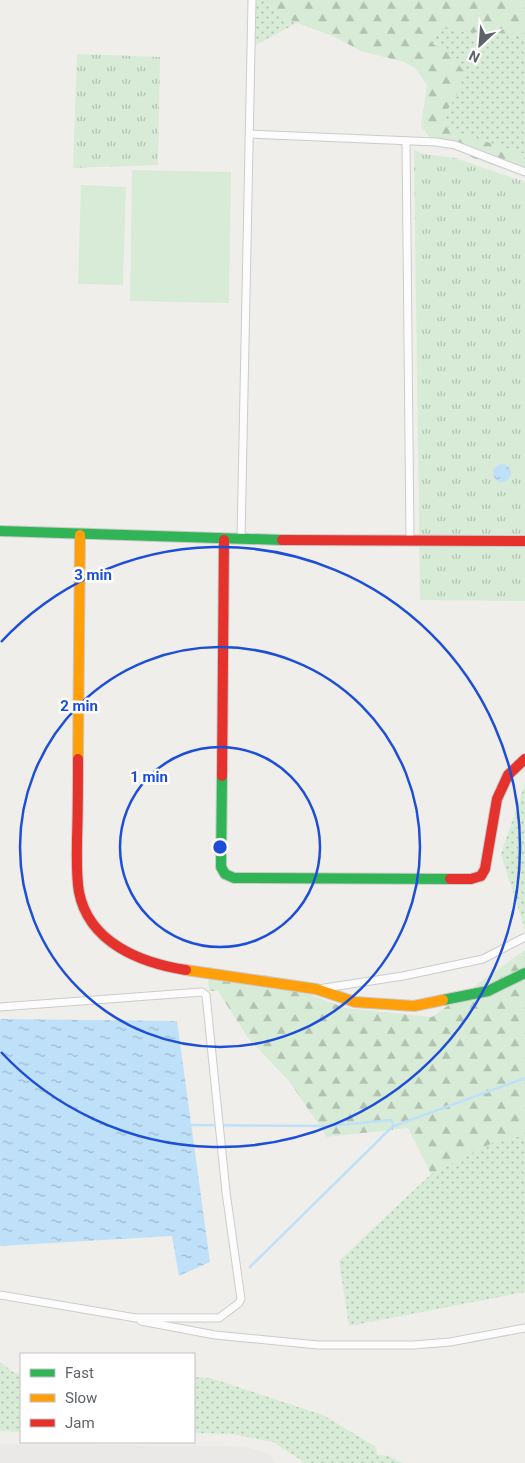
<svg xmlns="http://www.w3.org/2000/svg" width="525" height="1463" font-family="Roboto,sans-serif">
<defs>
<pattern id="grass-dots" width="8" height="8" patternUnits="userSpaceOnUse" patternTransform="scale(1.25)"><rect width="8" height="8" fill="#d8ebd6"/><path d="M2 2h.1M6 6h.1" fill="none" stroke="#b2c2b1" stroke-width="1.8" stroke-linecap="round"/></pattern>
<pattern id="forest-firs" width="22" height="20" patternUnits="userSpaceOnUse" patternTransform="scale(1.25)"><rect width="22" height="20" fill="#d8ebd6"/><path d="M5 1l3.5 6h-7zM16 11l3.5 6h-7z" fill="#b2c2b1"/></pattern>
<pattern id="park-tufts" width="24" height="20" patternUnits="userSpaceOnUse" patternTransform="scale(1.25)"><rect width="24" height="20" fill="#d8ebd6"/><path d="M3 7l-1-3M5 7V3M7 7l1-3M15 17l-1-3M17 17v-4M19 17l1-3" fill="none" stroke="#b2c2b1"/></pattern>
<pattern id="water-ripples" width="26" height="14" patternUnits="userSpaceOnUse" patternTransform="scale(1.25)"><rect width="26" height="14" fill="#bfe0f9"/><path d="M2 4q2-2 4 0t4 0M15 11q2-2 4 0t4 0" fill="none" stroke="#9eb9cd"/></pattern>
</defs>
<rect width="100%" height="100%" fill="#efeeea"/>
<g fill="url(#grass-dots)">
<path d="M 256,0 L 270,0 L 277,15 L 297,23 L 256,45 Z"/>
<path d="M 525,7 L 525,162 L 434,131 L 439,104 L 410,37 Z"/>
<path d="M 525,784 L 525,930 L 501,854 Z"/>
<path d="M 525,1135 L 525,1292 L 349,1326 L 339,1261 L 431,1174 L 494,1142 Z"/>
<path d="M 0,1362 L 13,1372 L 21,1375 L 21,1432 L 0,1431 Z"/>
<path d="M 194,1377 L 210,1378 L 323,1415 L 376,1447 L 377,1455 L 389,1456 L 402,1463 L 305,1463 L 273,1442 L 232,1434 L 194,1433 Z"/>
</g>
<g fill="url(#forest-firs)">
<path d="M 270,0 L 525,0 L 525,34 L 463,32 L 447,28 L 432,36 L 431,43 L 451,54 L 465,73 L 456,97 L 446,111 L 444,123 L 452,131 L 525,154 L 525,177 L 478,160 L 431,139 L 421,126 L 427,85 L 415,68 L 404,62 L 361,51 L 335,37 L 277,15 Z"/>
<path d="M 525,950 L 525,1135 L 494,1142 L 431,1174 L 408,1128 L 327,1137 L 289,1081 L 248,1038 L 218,991 L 209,991 L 208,976 L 304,992 L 345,1008 L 432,1017 Z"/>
</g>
<g fill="url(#park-tufts)">
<path d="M 77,54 L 160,57 L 158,165 L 73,168 Z"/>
<path d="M 414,150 L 423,154 L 455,158 L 525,182 L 525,601 L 420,600 Z"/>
</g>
<g fill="#d8ebd6">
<path d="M 132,170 L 231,172 L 229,303 L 130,301 Z"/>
<path d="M 81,185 L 126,187 L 123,285 L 78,284 Z"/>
</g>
<g fill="url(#water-ripples)">
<circle cx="502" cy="473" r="9"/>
<path d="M 0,1019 L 177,1021 L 210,1262 L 179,1276 L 172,1236 L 0,1246 Z"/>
</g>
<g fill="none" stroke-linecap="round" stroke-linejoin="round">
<g stroke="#bfe0f9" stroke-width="2.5">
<path d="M 190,1125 L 329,1126 L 391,1120 L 394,1126"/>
<path d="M 250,1267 L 394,1125 L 394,1126 L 525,1078"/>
</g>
<path stroke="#eae9e7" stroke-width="22" d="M 0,1455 L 229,1457 L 244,1458 L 262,1463"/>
<g stroke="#cbcccc" stroke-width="9">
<g id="street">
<path d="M 250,134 L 436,142 L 455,145 L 525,172"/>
<path d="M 406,141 L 410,540"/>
<path d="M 241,539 L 252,0"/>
<path d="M 318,989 L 403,976 L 483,959 L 525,937"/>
<path d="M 0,1007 L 202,992 L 206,995 L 226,1192 L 241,1299 L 239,1303 L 219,1318 L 136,1318 L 0,1295"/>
<path d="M 141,1321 L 215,1335 L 318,1345 L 413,1345 L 450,1342 L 525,1328"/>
</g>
</g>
<g stroke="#cacacb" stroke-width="12">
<g id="fast">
<path d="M 0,531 L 282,540"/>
<path d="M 222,776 L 221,867 L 225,874 L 234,878 L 450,879"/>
<path d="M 443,1000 L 488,991 L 525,973"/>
</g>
</g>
<g stroke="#cacacb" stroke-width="12">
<g id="slow">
<path d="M 78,759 L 80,535"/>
<path d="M 186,970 L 316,989 L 355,1002 L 414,1006 L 443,1000"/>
</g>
</g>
<g stroke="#cacacb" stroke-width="12">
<g id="jam">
<path d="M 282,540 L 525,541"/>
<path d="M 78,759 C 78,786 78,812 77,839 C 77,856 76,875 79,892 C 89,943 141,963 186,970"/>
<path d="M 222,776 L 224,540"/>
<path d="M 450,879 L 471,879 L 481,876 L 485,869 L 497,799 L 508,775 L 525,759"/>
</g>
</g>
<use href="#street" stroke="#fdfcfc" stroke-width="7"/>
<use href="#fast" stroke="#30b455" stroke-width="10"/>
<use href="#slow" stroke="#ff9f0a" stroke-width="10"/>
<use href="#jam" stroke="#e5322d" stroke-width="10"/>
</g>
<g fill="none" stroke="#1d4ed8" stroke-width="2.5">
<circle cx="220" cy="847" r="100"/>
<circle cx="220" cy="847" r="200"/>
<path d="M1 642A300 300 0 1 1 1 1052"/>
</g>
<circle cx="220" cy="847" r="8" fill="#1d4ed8" stroke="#fff" stroke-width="2.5"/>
<g font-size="15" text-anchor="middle" font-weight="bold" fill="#1d4ed8" stroke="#fff" stroke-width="5" stroke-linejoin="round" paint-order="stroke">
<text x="93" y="580">3 min</text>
<text x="79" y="711">2 min</text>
<text x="149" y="782">1 min</text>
</g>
<rect x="20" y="1353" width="175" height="90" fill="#ffffff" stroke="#bfc1c3"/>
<rect x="30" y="1369" width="25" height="8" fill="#30b455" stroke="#bfc1c3"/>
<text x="65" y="1378" font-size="15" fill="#5f6368">Fast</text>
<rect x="30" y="1394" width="25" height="8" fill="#ff9f0a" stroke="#bfc1c3"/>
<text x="65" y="1403" font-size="15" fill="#5f6368">Slow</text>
<rect x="30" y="1419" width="25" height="8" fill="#e5322d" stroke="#bfc1c3"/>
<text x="65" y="1428" font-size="15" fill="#5f6368">Jam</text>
<g transform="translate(480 45) rotate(206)" stroke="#ffffff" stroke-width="4" paint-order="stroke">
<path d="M0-4L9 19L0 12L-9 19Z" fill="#5f6368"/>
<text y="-8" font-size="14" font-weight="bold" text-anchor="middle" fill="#5f6368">N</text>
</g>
</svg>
